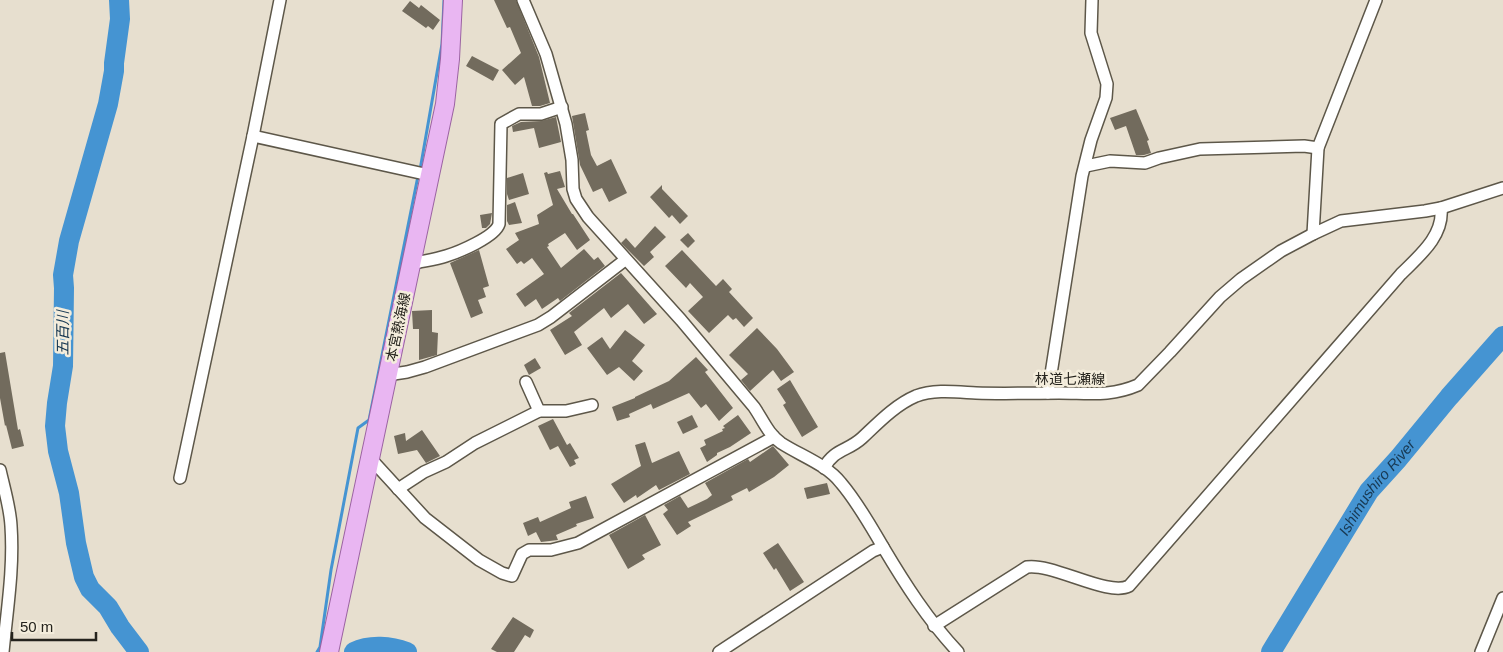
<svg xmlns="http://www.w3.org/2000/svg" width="1503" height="652" font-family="Helvetica,'Noto Sans JP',sans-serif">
<rect width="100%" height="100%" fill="#e7dfcf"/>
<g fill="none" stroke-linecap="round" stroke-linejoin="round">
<g stroke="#4594d2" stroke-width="3">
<path d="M 420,170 L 442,44 L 444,0"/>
<path d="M 317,652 L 320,647 L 331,570 L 358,428 L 369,420 L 418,176"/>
</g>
<g stroke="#4594d2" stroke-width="20">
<path d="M 119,0 L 120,19 L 114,63 L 114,71 L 108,104 L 69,241 L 63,275 L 64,288 L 63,366 L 57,403 L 55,426 L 58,451 L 69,493 L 76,543 L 84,577 L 90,589 L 108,607 L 120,627 L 139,652"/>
<path d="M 354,652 C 370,644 391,646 407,652"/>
<path id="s1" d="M 1271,652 L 1369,491 L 1398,459 L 1449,397 L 1503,336"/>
</g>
</g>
<g fill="#726b5d">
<path d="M 494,0 L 516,0 L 539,57 L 550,103 L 540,106 L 532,106 L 524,77 L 515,85 L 502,70 L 521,53 L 510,27 L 507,28 Z"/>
<path d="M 410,1 L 419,8 L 421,5 L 440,20 L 433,30 L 428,26 L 426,28 L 402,11 Z"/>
<path d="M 472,56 L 499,70 L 493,81 L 466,66 Z"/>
<path d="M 1136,109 L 1149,140 L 1147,141 L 1151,153 L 1144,155 L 1136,155 L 1126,126 L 1115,130 L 1110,118 Z"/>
<path d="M 585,113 L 589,130 L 586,131 L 591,155 L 597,166 L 611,159 L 627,193 L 609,202 L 602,188 L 593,192 L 580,165 L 572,116 Z"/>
<path d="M 556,117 L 561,142 L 539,148 L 534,128 L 513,132 L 512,126 L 521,122 L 541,121 Z"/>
<path d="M 560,171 L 565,187 L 557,189 L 572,214 L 573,214 L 590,240 L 577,250 L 565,233 L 548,244 L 549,246 L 547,247 L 561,268 L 584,249 L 594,260 L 598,257 L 605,266 L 560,301 L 558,298 L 542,309 L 536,299 L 525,307 L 516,294 L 544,274 L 532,258 L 524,264 L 521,261 L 517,264 L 506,249 L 519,240 L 515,233 L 539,224 L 537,215 L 553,205 L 544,173 L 547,172 L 548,174 Z"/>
<path d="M 523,173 L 529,194 L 509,200 L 507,194 L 507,178 Z"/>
<path d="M 662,185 L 662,189 L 688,216 L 680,224 L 672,215 L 669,218 L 650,197 Z"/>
<path d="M 515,202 L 522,223 L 509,225 L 507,221 L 507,205 Z"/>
<path d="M 492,213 L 490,224 L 486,228 L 482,228 L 480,215 Z"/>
<path d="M 655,226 L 666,237 L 650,252 L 654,257 L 644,266 L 621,243 L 626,238 L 635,248 Z"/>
<path d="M 688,233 L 695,241 L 688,248 L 680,240 Z"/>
<path d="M 479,250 L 489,286 L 483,288 L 486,297 L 478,300 L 483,313 L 471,318 L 450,263 Z"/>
<path d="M 682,250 L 716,286 L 723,279 L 732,289 L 729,292 L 753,318 L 744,327 L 736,318 L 733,320 L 728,315 L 709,333 L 688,311 L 703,297 L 690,283 L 686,288 L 665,266 Z"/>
<path d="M 621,273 L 657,314 L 644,324 L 628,304 L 611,318 L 604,308 L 574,332 L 582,345 L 565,355 L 550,330 L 572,316 L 569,313 Z"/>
<path d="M 432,310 L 432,332 L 438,333 L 437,355 L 419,360 L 419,329 L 413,329 L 412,311 Z"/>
<path d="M 757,328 L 777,349 L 794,372 L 781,381 L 773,370 L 750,391 L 741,380 L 748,374 L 729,355 Z"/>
<path d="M 625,330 L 645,345 L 632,361 L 643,371 L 634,381 L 619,367 L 607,375 L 587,348 L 602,337 L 610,349 Z"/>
<path d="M 5,352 L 18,430 L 20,429 L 24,446 L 12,449 L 6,425 L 5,426 L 0,398 L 0,353 Z"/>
<path d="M 696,357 L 708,370 L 705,372 L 733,408 L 719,421 L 706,404 L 701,408 L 689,393 L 653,409 L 651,404 L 629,414 L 630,417 L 617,421 L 612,407 L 635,398 L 635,397 L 669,381 Z"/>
<path d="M 535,358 L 541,368 L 529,375 L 524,365 Z"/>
<path d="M 790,380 L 818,427 L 802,437 L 783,405 L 786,403 L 777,389 Z"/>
<path d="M 692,415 L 698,427 L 683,434 L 677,422 Z"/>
<path d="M 738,415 L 751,433 L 730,447 L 717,453 L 717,455 L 707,462 L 700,448 L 706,445 L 704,440 L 723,431 L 722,429 L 725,428 L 723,426 Z"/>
<path d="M 553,419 L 567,445 L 570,443 L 579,458 L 574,460 L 576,464 L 570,467 L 558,446 L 550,450 L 538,426 Z"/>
<path d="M 422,430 L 440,456 L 426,463 L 417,450 L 398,454 L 394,436 L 405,433 L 406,441 Z"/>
<path d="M 645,442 L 652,463 L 679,451 L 690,474 L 659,490 L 656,485 L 637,498 L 636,495 L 624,503 L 611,484 L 641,466 L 635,445 Z"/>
<path d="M 773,446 L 789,465 L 774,477 L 749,492 L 747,488 L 731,496 L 733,500 L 688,522 L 691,526 L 677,535 L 663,514 L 668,510 L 664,505 L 680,496 L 688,508 L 707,499 L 712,495 L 705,483 L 748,459 L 750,462 Z"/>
<path d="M 827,483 L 830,494 L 807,499 L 804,488 Z"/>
<path d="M 586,496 L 594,518 L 576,524 L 577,526 L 556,535 L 558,540 L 541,542 L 536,532 L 528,536 L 523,523 L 538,517 L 540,522 L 571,508 L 569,502 Z"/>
<path d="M 645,515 L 661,545 L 642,555 L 645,559 L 628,569 L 609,535 Z"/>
<path d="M 778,543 L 804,582 L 790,591 L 776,568 L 774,570 L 763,553 Z"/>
<path d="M 513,617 L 534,630 L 530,638 L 525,635 L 514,652 L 497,652 L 491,649 Z"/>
</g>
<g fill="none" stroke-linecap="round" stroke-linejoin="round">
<g stroke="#5d5749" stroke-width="14">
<g id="street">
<path d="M 523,0 L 546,54 L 566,124 L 572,160 L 573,189 L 576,199 L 588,217 L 681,320 L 754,407 C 763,420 768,434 781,443 C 801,456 826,464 841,483 C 858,503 870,525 883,547 C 905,584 928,620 958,652"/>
<path d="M 253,136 L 429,175"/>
<path d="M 1086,166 L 1110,161 L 1145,163 L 1159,158 L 1200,149 L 1304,146 L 1318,148"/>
<path d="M 1313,234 L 1318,148 L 1376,0"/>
<path d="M 411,264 C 422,261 434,260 446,256 C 459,252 495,237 499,224 L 501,124 L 519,114 L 541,114 L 562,107"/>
<path d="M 387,375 L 407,372 L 425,367 L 538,325 L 551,317 L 625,260"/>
<path d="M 526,382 L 539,411"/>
<path d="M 1048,393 L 1082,176 L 1091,140 L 1106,98 L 1107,84 L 1091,33 L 1092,0"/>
<path d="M 370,458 L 425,518 L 479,560 L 502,573 L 512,576 L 522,554 L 529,550 L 551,550 L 578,543 L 774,437"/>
<path d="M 824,468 C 834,449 848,451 862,438 C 878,423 895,405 916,396 C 934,389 957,392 976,393 C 1004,394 1031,393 1059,393 C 1089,393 1110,397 1138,385 L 1170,352 L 1220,297 L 1241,279 L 1281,251 L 1313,234 L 1341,221 L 1425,211 L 1441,208 L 1503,188"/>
<path d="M 0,470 C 4,488 10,507 11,526 C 14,568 7,610 3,652"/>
<path d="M 180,478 L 253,136 L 280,0"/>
<path d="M 398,489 L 424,472 L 446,462 L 475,443 L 539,411 L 566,411 L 592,405"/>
<path d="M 934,626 L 1027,567 C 1053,563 1108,597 1129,586 L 1401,274 C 1419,256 1444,236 1441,208"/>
<path d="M 719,652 L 873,551 L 883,547"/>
<path d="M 1481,652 L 1503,598"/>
</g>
</g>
<g stroke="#9b63a2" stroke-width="20">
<path id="primary" d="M 329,652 L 445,104 L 450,59 L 453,0"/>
</g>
<use href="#street" stroke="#fff" stroke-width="11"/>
<use href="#primary" stroke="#e9b6f2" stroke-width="18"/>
</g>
<g text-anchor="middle" stroke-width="5" stroke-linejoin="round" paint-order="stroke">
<g font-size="14" fill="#25231d" stroke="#f4eddc">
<text transform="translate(398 327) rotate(-78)" y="5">本宮熱海線</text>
<text x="1070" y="384">林道七瀬線</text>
</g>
<g font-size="15" font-style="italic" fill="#183953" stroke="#f4eddc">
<text transform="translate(63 333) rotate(-90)" y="5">五百川</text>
<text dy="5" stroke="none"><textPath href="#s1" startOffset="196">Ishimushiro River</textPath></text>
</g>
</g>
<path d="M12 632v8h84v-8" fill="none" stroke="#25231d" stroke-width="2.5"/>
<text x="20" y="632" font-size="15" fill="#25231d" stroke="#f4eddc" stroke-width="4" paint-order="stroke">50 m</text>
</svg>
